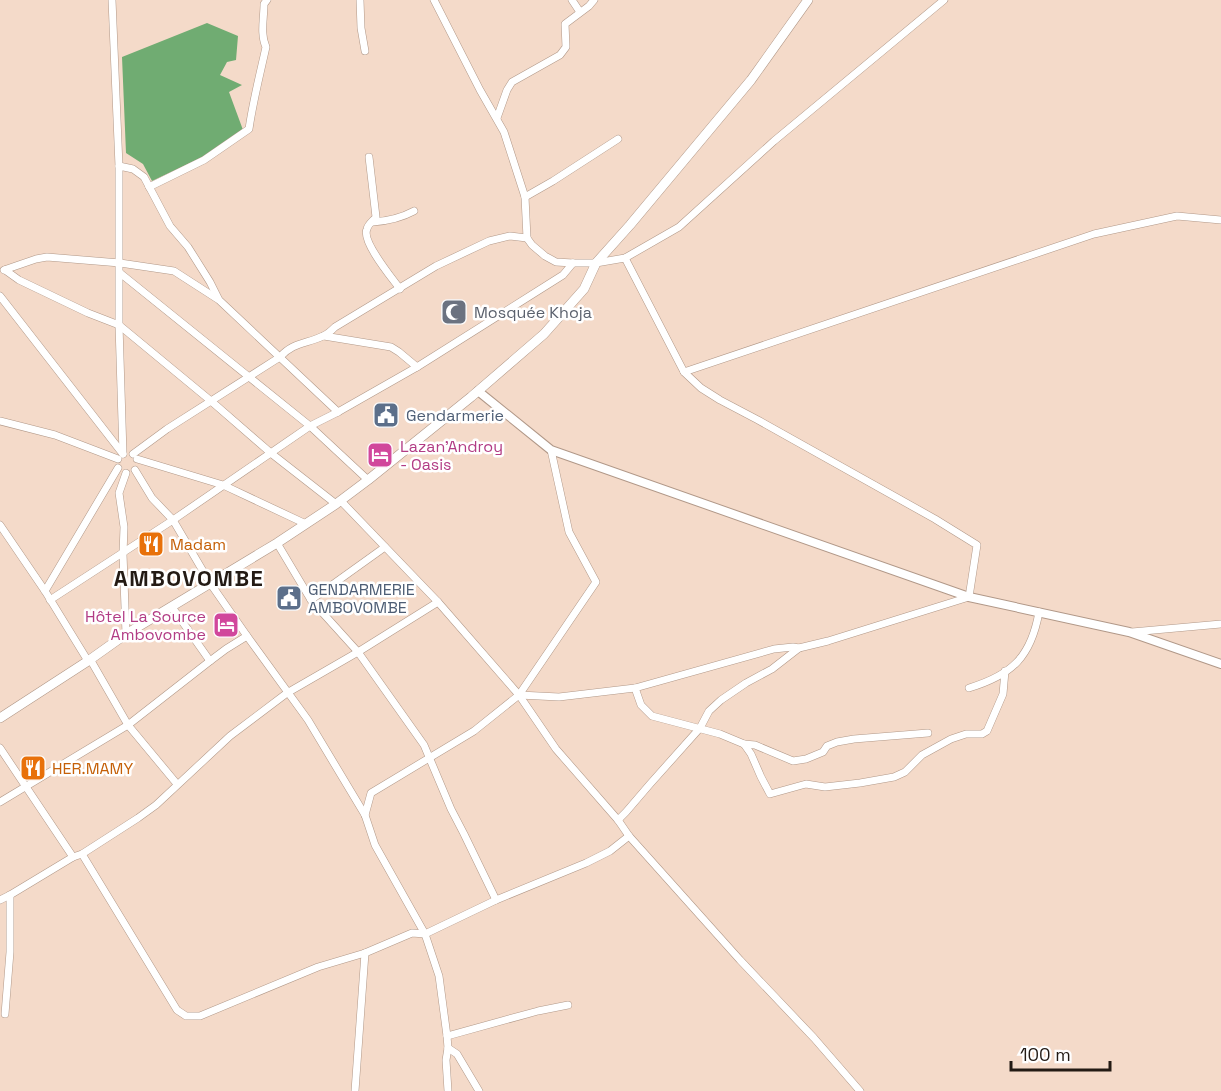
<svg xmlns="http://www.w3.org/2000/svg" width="1221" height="1091" font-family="'Space Grotesk',sans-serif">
<rect width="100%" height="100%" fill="#f4dac9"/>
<path fill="#70ac72" d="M 207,23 L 238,36 L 236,60 L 227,62 L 220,75 L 242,85 L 229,92 L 243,130 L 203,157 L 152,181 L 143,164 L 126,153 L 122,57 Z"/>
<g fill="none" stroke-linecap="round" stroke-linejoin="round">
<g stroke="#b19888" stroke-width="8">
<g id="minor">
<path d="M 112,0 L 119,166 L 119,325 L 123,454"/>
<path d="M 360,0 L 361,28 L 365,51"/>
<path d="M 434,0 L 480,90 L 504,132 L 525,197 L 527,238 L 532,245 L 545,256 L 556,262 L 573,263 L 596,263 L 625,258 L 679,227 L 774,141 L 944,0"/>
<path d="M 572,0 L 580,12"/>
<path d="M 497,118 L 507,90 L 512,82 L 560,55 L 566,47 L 565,24 L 589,6 L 594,0"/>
<path d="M 369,157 L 376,217 C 373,221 368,224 367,229 C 361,241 392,278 400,289"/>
<path d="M 119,166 L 133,169 L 144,177 L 170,226 L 188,247 L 210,282 L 218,298"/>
<path d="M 149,187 L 204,160 L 249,129 C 253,101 260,74 266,47 C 260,34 264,18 264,4 L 267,0"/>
<path d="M 525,197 L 553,181 L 618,139"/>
<path d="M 373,222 C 388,221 401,218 414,211"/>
<path d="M 4,270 L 36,259 L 47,257 L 120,263 L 174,271 L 219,300 L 338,412"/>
<path d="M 5,270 L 19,280 L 88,313 L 119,325 L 211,401 L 272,454 L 336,504"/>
<path d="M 120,273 L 310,426 L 368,480"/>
<path d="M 0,296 L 123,454"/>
<path d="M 324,336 L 391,347 L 399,352 L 417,367"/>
<path d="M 684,372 L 1094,234 L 1177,216 L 1221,220"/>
<path d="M 0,421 L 55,435 L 118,459"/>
<path d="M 133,454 L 167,429 L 280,357 C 293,342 307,344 323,336 C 328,334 332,330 335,327 L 436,266 L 489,241 L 510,236 L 527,238"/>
<path d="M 137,459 L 223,485 L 306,524"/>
<path d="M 135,470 L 152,498 L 173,520 L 210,583 L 247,636 L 308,720 L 365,815 L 375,845 L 425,934 L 439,976 L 447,1036 L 448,1048 L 446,1060 L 448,1091"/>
<path d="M 126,473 L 119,493 L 124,527 L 123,554 L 126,634"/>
<path d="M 341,501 L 438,602 L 519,695 L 556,749 L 618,820 L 629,836 L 740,960 L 814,1038 L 860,1091"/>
<path d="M 0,525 L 45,591 L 88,661"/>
<path d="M 277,543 L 311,600 L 358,652 L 424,745 L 451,809 L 464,834 L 496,900"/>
<path d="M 45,591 L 118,468"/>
<path d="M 50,600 L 173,520 L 310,426 L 338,412 L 417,367 L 563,275 L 573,263"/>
<path d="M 311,600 L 385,547"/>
<path d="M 172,607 L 210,661"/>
<path d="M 1132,632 L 1221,624"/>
<path d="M 90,659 L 128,725 L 177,784"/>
<path d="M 635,688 L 641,705 L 652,716 L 720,734 L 744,744 L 751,754 L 761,777 L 770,794 L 806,784 L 825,787 L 860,783 L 894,777 L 905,772 L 922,755 L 951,739 L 966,734 L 982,734 L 987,731 L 1003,694 L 1005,671"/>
<path d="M 969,688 C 1012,675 1031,657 1039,612"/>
<path d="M 519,695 L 559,697 L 635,688 L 774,649 L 793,647 L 799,648"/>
<path d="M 744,744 L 755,745 L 793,761 L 806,759 L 823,752 L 827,746 L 837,742 L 854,739 L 928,733"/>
<path d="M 0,748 L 73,857"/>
<path d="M 0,802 L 128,725 L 210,661 L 226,649 L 247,636"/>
<path d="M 365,815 L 371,793 L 474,731 L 519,695 L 596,582 L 569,532 L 551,450"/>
<path d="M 618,820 L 626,812 L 650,784 L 700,728 L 709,711 L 721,700 L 746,683 L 772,669 L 799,648 L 828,641 L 969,597 L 977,545 L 935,519 L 758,420 L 720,400 L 701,388 L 684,372 L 625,258"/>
<path d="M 82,854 L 177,1010 L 186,1016 L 200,1016 L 318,967 L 365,953 L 412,933 L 425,934 L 496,900 L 586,863 L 610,851 L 629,836"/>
<path d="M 0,900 L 10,895 L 73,857 L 82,854 L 138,818 L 156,805 L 230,736 L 287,693 L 358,652 L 438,602"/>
<path d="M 5,1014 L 10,952 L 10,895"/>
<path d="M 447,1036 L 538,1011 L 568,1005"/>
<path d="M 448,1048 L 457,1054 L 479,1091"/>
<path d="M 355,1091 L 365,953"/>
</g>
</g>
<g stroke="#b19888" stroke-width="10">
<path id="tertiary" d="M 478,391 L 551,450 L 969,597 L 1129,632 L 1221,664"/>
</g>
<g stroke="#b19888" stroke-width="10">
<path id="secondary" d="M 0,718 L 88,661 L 126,634 L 277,543 L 336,504 L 368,480 L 471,397 L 544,334 L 584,289 L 596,263 L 630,225 L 751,80 L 808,0"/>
</g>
<use href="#minor" stroke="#fff" stroke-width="7"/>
<use href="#tertiary" stroke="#fff" stroke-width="8"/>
<use href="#secondary" stroke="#fff" stroke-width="9"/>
</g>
<defs>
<g id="mosque-square" transform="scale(1.35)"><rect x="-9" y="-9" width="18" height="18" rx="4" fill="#6b7280" stroke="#fff"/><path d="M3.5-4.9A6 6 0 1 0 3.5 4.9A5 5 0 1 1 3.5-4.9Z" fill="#fff"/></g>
<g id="civic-square" transform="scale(1.35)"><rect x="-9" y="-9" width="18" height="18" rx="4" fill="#5c6f8a" stroke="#fff"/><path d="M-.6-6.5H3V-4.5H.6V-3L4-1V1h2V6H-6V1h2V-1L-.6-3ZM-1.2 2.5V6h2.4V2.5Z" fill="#fff"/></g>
<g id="hotel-square" transform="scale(1.35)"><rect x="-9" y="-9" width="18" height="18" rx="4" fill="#d1479c" stroke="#fff"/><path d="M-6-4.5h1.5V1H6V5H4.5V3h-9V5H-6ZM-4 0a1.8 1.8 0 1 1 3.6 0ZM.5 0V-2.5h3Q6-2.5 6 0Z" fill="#fff"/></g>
<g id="restaurant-square" transform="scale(1.35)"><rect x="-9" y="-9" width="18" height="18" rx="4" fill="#e8710a" stroke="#fff"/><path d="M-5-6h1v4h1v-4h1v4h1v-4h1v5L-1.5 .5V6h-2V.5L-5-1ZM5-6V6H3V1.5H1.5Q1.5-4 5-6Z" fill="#fff"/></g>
</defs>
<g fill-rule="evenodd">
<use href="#mosque-square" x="454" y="312"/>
<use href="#civic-square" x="386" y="415"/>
<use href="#hotel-square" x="380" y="455"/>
<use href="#restaurant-square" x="151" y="544"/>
<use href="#civic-square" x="289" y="598"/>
<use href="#hotel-square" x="226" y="625"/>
<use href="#restaurant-square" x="33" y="768"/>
</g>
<g text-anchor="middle" stroke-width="5" stroke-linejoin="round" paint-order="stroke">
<g font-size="16" fill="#5b616d" stroke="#fff" text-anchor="start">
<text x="474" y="318">Mosquée Khoja</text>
</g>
<g font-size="16" fill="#4e5e75" stroke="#fff" text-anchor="start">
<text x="406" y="421">Gendarmerie</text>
<text x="308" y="595">GENDARMERIE<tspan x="308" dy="18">AMBOVOMBE</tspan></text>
</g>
<g font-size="16" fill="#b23c85" stroke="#fff" text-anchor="start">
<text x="400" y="452">Lazan'Androy<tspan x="400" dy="18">- Oasis</tspan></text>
<text x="206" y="622" text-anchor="end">Hôtel La Source<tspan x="206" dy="18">Ambovombe</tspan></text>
</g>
<g font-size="16" fill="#c56008" stroke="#fff" text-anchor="start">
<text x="170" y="550">Madam</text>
<text x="52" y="774">HER.MAMY</text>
</g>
<g font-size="22" font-weight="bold" letter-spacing="1.5" fill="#231a14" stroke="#fff">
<text x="189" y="586">AMBOVOMBE</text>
</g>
</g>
<path d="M1011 1061v9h99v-9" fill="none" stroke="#231a14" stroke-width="3"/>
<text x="1020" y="1061" font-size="18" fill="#231a14" stroke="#ffffff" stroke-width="4.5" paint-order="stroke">100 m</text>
</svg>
